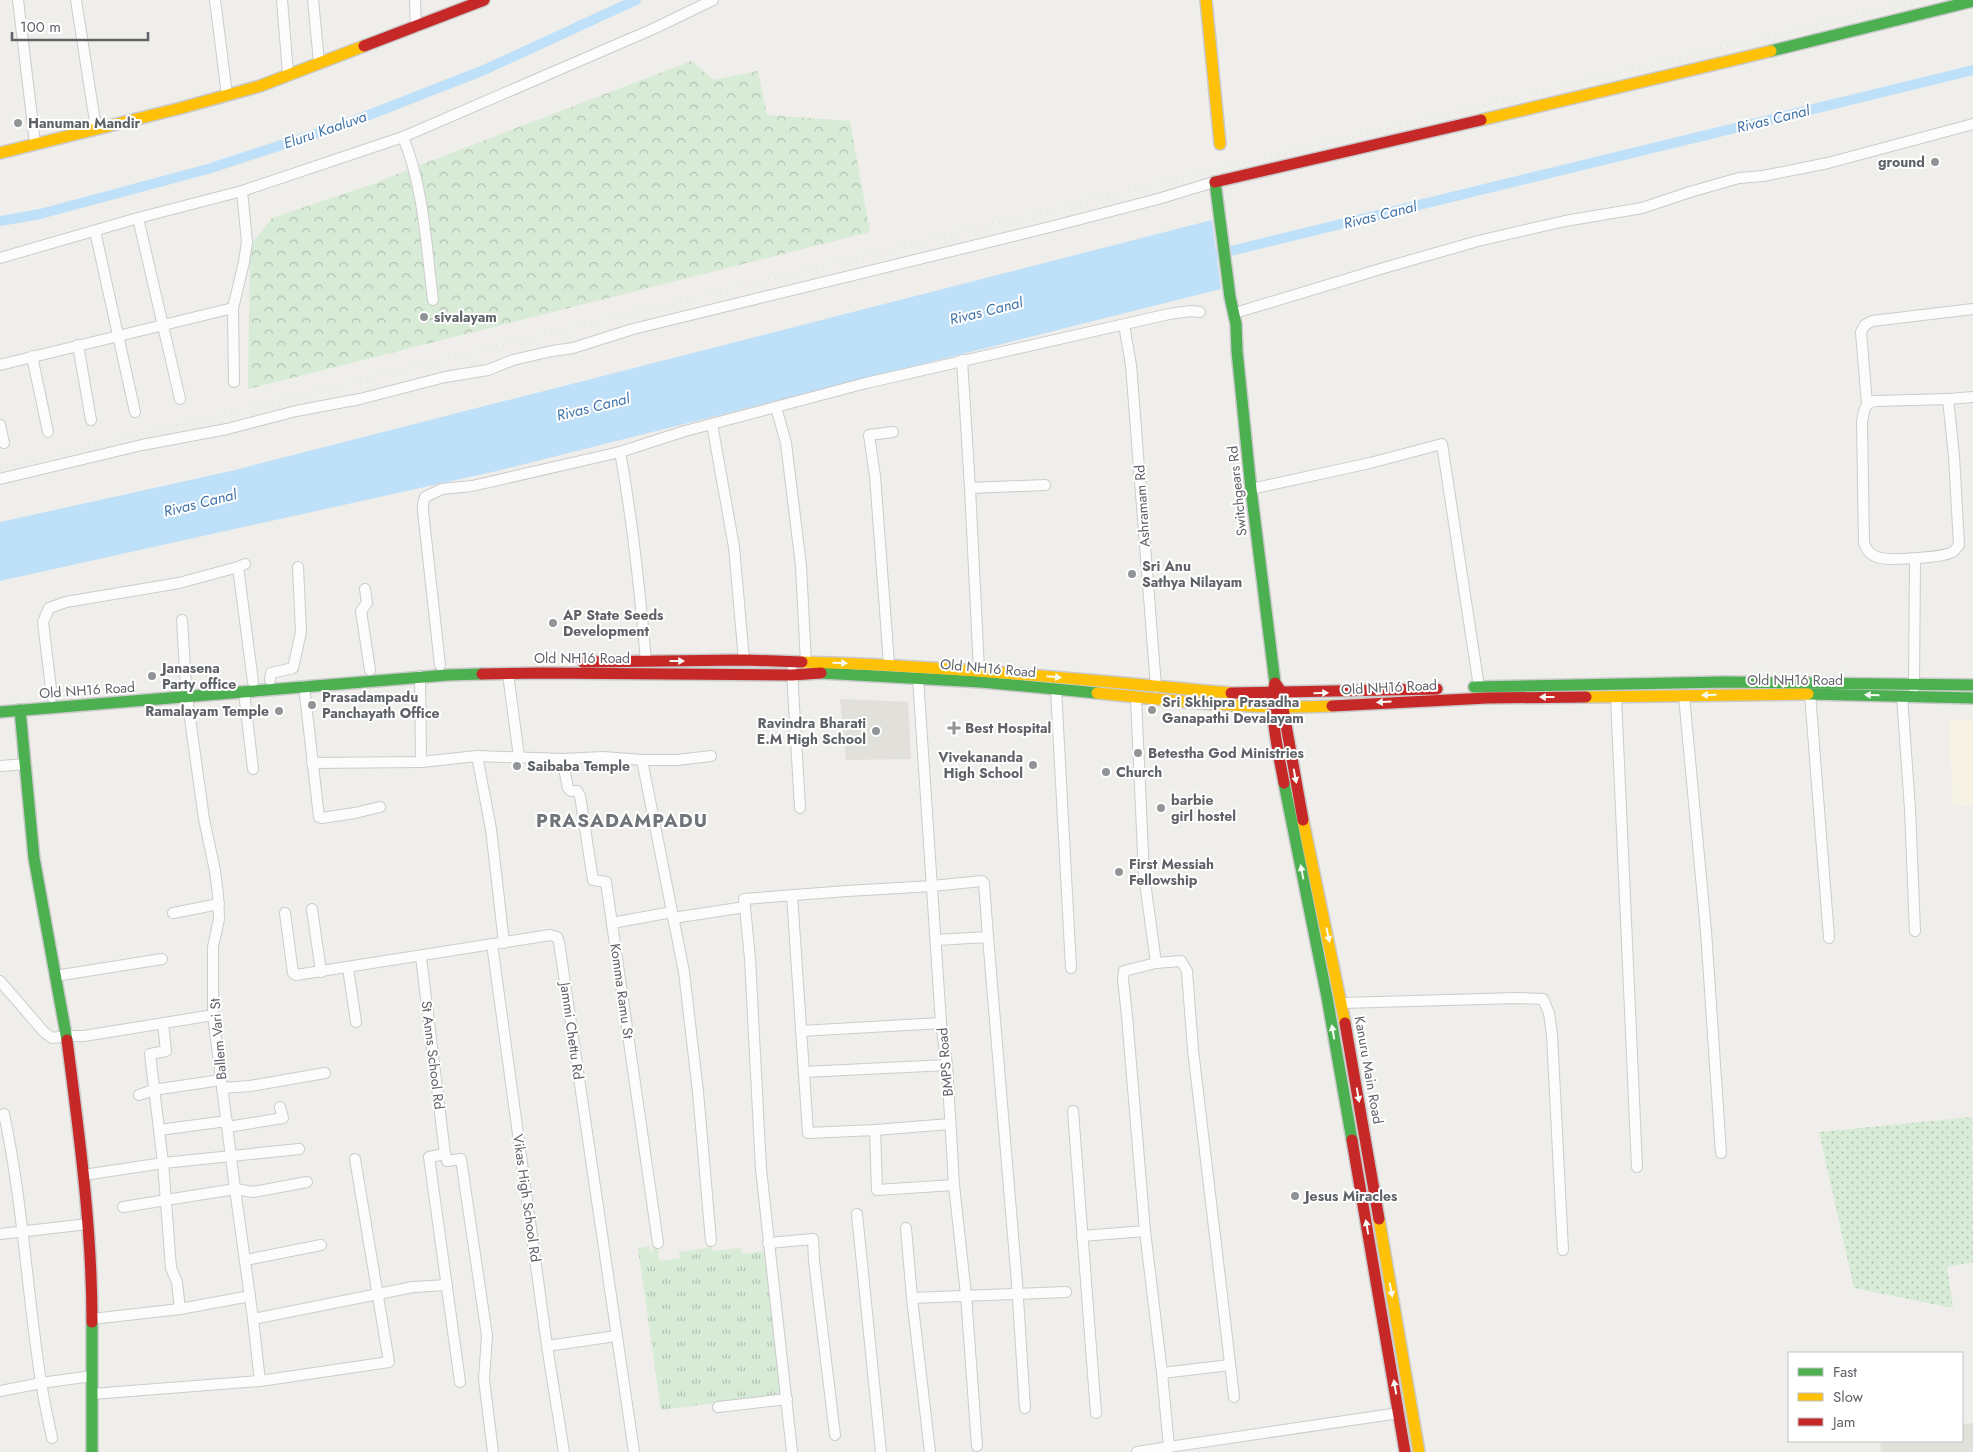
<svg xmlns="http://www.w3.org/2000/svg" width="1973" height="1452" font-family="Jost,sans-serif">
<defs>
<pattern id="grass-dots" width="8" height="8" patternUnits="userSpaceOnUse" patternTransform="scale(1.25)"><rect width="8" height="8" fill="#d8ebd6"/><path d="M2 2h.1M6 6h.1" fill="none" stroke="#b2c2b1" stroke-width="1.8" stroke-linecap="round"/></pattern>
<pattern id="forest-crowns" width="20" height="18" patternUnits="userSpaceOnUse" patternTransform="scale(1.25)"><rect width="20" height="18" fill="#d8ebd6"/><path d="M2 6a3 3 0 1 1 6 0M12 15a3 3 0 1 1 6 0" fill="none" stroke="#b2c2b1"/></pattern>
<pattern id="park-tufts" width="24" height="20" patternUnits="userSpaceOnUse" patternTransform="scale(1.25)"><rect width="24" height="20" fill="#d8ebd6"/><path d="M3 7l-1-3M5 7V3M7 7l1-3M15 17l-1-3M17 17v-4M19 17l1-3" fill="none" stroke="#b2c2b1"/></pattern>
</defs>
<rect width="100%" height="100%" fill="#efeeea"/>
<path fill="#f7f3e4" d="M 1973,719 L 1973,805 L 1953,807 L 1949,720 Z"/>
<g fill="#e2e0da">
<path d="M 840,699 L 908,702 L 911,759 L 846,760 Z"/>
<path d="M 1973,1423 L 1973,1452 L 1881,1452 L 1880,1441 L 1962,1441 L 1962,1424 Z"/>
</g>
<path fill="url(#grass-dots)" d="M 1972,1117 L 1973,1262 L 1947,1267 L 1953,1308 L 1854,1288 L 1819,1132 Z"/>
<path fill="url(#forest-crowns)" d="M 691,61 L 714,80 L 758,71 L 767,115 L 850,121 L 870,232 L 248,389 L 250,246 L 272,218 L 379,182 L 407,170 Z"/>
<path fill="url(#park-tufts)" d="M 657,1244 L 659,1261 L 680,1258 L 679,1252 L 707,1248 L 708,1245 L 711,1245 L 713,1251 L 741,1248 L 742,1254 L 764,1251 L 782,1394 L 661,1410 L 638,1248 L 649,1246 L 651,1252 L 653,1251 L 652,1245 Z"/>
<path fill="#bfe0f9" d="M 1212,220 L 1221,289 L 497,471 L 0,581 L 0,522 L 231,471 Z"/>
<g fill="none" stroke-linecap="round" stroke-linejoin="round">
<g stroke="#bfe0f9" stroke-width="10">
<path d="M 0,221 L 40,214 L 208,169 L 346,124 L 484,70 L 636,0"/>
<path d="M 1218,254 L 1973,70"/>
</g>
<g stroke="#cbcccc" stroke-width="12">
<g id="street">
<path d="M 18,0 L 35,143"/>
<path d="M 76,0 L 96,128"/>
<path d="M 215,0 L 227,95"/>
<path d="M 282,0 L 288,74"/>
<path d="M 313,0 L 319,62"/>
<path d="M 415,0 L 416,27"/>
<path d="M 403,137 C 424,188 426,245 433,300"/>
<path d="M 138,218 L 180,399"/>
<path d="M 95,231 L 135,412"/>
<path d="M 0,258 L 138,218 L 242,191 L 403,137 L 653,29 L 713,0"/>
<path d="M 1235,313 L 1387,267 L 1478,241 L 1565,221 L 1642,208 L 1690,192 L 1739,178 L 1763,176 L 1828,163 L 1973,124"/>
<path d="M 1124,325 L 1131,365 L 1156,687"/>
<path d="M 78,345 L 91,420"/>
<path d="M 32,356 L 48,432"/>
<path d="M 962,360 L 970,488 L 979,670"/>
<path d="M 0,365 L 233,308"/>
<path d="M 234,382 L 233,308 L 244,262 L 247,242 L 242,191"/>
<path d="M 1948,399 L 1973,397"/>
<path d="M 1867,404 L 1875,401 L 1948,399 L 1954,456 L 1959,545 C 1958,545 1955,551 1954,551 C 1946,558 1887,561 1877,557 C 1869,554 1867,550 1864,543 L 1862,422 L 1864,411 L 1867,404 L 1861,332 L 1865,325 L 1872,321 L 1973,309"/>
<path d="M 776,407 L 786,443 L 801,566 L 806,663"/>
<path d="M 712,424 L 734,547 L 744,660"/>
<path d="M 0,425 L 4,443"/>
<path d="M 620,452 C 633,522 640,591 646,661"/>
<path d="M 0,479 L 142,445 L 227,429 L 296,411 L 360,399 L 445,377 L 488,370 L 513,360 L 552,351 L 573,348 L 633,329 L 1050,227 L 1158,199 L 1214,182"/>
<path d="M 970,488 L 1045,485"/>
<path d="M 1251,489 L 1370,463 L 1442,444 L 1479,687"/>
<path d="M 238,567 L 253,682"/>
<path d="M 365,589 L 367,603 L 361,611 L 370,670"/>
<path d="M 182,620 L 186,687"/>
<path d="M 889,664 L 875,476 L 869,435 L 893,432"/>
<path d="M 440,665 L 423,511 L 423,504 L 425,497 L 442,489 L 472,486 L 620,452 L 685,431 L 866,383 L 1169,314 L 1191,311 L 1200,312"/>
<path d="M 792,671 L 800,808"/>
<path d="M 508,674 L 519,757"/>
<path d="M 420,676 L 421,762"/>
<path d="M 918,678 L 941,1023 L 947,1065 L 954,1185 L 966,1295 L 977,1446"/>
<path d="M 270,680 L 271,673 L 293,668 L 301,632 L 298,567"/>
<path d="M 304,686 L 319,817 L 322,818 L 355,813 L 380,807"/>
<path d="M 1914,688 L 1915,559"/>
<path d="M 1056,689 L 1071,968"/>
<path d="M 244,692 L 253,769"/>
<path d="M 1810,694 L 1829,938"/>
<path d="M 1684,696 L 1706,931 L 1721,1153"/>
<path d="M 1902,696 L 1910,809 L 1915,931"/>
<path d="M 52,697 L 43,622 L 49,608 L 66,602 L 179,583 L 238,567 L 245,564"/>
<path d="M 187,697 L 204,819 L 215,871 L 218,895 L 219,919 L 213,947 L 213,1015 L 235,1189 L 253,1319 L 260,1381"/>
<path d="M 1616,697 L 1637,1167"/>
<path d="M 1136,698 L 1144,875 L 1156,963 L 1124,971 L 1123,979 L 1127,1016 L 1145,1231 L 1162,1373 L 1169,1447 L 1399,1413"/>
<path d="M 477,756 L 491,829 L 504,943"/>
<path d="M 562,759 L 568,788 L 571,791 L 577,791 L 580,796 L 593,880 L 606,882 L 658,1243"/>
<path d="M 642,760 L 684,972 L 698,1092 L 711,1241"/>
<path d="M 312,763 L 421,762 L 477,756 L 562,759 L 603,757 L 642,760 L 677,760 L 711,756"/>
<path d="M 0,766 L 26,764"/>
<path d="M 792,895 L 808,1133 L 875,1130 L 950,1124"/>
<path d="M 745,907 L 750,959 L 761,1169 L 792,1452"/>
<path d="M 312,909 L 321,972"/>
<path d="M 173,913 L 219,904"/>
<path d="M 285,913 L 293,973 L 296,975 L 550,935 L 557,937 L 559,942 L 634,1452"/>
<path d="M 673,918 L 745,907 L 744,899 L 847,891 L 932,886 L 982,881 L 984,883 L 988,937"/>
<path d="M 612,923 L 672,912"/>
<path d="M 936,940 L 988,937 L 1017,1283 L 1025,1408"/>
<path d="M 492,944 L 547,1346 L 564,1452"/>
<path d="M 421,957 L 445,1154 L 447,1161 L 461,1159 L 487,1336 L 484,1379 L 493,1452"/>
<path d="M 1156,963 L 1181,961 L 1187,971 L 1193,1050 L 1234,1397"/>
<path d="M 348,968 L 356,1022"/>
<path d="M 55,976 L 162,959"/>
<path d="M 0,981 L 44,1032 L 52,1038 L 67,1036 L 84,1036 L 213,1015"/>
<path d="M 1342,1003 L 1517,998 L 1543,999 L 1549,1013 L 1552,1035 L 1563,1250"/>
<path d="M 163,1024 L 166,1051 L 150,1054 L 163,1163 L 171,1268 L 177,1282 L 180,1309"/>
<path d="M 801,1031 L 941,1023"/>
<path d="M 804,1072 L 947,1065"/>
<path d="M 222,1088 L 250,1086 L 325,1073"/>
<path d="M 139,1095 L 153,1090 L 221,1080"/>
<path d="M 1073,1111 L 1096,1413"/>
<path d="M 4,1114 C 23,1203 27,1293 41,1382 C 44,1401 48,1419 52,1438"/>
<path d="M 228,1127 L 283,1118 L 280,1107"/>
<path d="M 159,1130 L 227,1121"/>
<path d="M 875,1130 L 877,1190 L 954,1185"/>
<path d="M 445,1154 L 429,1157 L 460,1382"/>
<path d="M 84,1175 L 163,1163 L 299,1149"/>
<path d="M 123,1207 L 235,1189 L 253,1192 L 307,1182"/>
<path d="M 857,1214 L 881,1452"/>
<path d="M 906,1228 L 912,1298 L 930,1452"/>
<path d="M 0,1234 L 88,1224"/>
<path d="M 1082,1236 L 1145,1231"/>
<path d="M 768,1243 L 813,1239 L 814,1261 L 835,1435"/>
<path d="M 246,1260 L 321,1245"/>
<path d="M 912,1298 L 1066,1292"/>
<path d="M 92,1319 L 180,1309 L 250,1296"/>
<path d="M 253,1319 L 413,1287 L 447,1285"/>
<path d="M 547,1346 L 616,1336"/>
<path d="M 1162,1373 L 1230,1365"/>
<path d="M 0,1391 L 41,1383 L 92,1376"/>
<path d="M 92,1394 L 260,1381 L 389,1362 L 355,1159"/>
<path d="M 718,1407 L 787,1399"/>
<path d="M 1137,1452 L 1169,1447"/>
</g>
</g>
<g stroke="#cacacb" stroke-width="14">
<g id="fast">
<path d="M 1771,51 L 1973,1"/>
<path d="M 1215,182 L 1230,297 L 1236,324 L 1237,351 L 1251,489 L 1275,683"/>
<path d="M 821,673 L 981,682 L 1097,693"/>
<path d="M 1474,687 L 1724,682 L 1973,685"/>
<path d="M 1808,694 L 1973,698"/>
<path d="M 20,710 L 34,858 L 67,1040"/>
<path d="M 0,712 L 448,675 L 482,674"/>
<path d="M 1284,783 L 1327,997 L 1352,1140"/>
<path d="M 92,1322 L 92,1452"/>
</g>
</g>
<g stroke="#cacacb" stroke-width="14">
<g id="slow">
<path d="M 1206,0 L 1220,144"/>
<path d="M 1481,120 L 1771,51"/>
<path d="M 0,153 L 181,108 L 260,86 L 364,46"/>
<path d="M 802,662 C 946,666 1088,680 1231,693"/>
<path d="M 1097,693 C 1177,701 1251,710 1332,706"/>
<path d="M 1586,697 L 1808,694"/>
<path d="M 1303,820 L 1345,1023"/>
<path d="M 1379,1219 L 1419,1452"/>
</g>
</g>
<g stroke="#cacacb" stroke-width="14">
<g id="jam">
<path d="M 364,46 L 484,0"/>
<path d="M 1215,182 L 1481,120"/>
<path d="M 583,662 L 744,660 L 802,662"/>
<path d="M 482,674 L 543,673 L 792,675 L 821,673"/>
<path d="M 1231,693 L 1437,689"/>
<path d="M 1332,706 L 1487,698 L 1586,697"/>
<path d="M 1284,783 C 1279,756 1268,709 1275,683 L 1283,694 L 1283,708 L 1303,820"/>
<path d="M 1345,1023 L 1379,1219"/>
<path d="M 67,1040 C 79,1133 92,1228 92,1322"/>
<path d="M 1352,1140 L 1405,1452"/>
</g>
</g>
<use href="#street" stroke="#fdfcfc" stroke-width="10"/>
<use href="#fast" stroke="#4caf50" stroke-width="11"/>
<use href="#slow" stroke="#ffc107" stroke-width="11"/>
<use href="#jam" stroke="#c62828" stroke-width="11"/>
<path stroke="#e4e4e4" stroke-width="2.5" stroke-dasharray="1 6" stroke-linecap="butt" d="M 0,469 L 1119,193 L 1920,0"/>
</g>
<defs><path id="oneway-solid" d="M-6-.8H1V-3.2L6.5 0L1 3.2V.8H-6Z" transform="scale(1.25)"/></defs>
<g fill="#f6fbf6">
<use href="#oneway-solid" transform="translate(677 661)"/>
<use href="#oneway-solid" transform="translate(840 663) rotate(1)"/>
<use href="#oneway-solid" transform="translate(1054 677) rotate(5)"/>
<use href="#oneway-solid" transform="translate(1321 693) rotate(-1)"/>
<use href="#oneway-solid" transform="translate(1709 695) rotate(179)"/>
<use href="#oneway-solid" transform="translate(1872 695) rotate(-179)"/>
<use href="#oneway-solid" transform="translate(1547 697) rotate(180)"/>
<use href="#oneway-solid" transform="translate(1384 702) rotate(177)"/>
<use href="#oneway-solid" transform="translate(1295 776) rotate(79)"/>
<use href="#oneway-solid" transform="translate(1302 872) rotate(-101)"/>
<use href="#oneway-solid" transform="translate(1328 935) rotate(78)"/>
<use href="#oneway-solid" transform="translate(1333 1032) rotate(-100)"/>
<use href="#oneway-solid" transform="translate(1358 1095) rotate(80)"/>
<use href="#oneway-solid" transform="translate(1367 1227) rotate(-100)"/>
<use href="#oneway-solid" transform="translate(1391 1290) rotate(80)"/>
<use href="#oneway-solid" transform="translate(1395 1387) rotate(-100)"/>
</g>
<g fill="#919496" stroke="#fff" stroke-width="2">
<circle cx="18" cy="123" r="5"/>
<circle cx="1935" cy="162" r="5"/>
<circle cx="424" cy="317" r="5"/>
<circle cx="1132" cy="574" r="5"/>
<circle cx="553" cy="623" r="5"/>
<circle cx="152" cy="676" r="5"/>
<circle cx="312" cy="705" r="5"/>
<circle cx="1152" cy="710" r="5"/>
<circle cx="279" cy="711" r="5"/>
<path d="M951.5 720.5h5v5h5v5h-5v5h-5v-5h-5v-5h5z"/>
<circle cx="876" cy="731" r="5"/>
<circle cx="1138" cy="753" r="5"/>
<circle cx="1033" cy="765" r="5"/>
<circle cx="517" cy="766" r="5"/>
<circle cx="1106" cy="772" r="5"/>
<circle cx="1161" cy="808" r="5"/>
<circle cx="1119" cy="872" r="5"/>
<circle cx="1295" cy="1196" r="5"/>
</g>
<g text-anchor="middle" stroke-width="4" stroke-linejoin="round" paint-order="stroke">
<g font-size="14" font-weight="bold" fill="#5f6368" stroke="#fff" text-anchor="start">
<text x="28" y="128">Hanuman Mandir</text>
<text x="1925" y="167" text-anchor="end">ground</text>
<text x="434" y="322">sivalayam</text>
<text x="1142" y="571">Sri Anu<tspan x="1142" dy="16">Sathya Nilayam</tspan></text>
<text x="563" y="620">AP State Seeds<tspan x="563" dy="16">Development</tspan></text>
<text x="162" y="673">Janasena<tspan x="162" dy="16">Party office</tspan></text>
<text x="322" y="702">Prasadampadu<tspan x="322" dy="16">Panchayath Office</tspan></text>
<text x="1162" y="707">Sri Skhipra Prasadha<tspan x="1162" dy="16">Ganapathi Devalayam</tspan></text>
<text x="269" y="716" text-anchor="end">Ramalayam Temple</text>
<text x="866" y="728" text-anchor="end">Ravindra Bharati<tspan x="866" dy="16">E.M High School</tspan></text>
<text x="965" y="733">Best Hospital</text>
<text x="1148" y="758">Betestha God Ministries</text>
<text x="1023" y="762" text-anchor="end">Vivekananda<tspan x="1023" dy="16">High School</tspan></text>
<text x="527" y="771">Saibaba Temple</text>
<text x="1116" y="777">Church</text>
<text x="1171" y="805">barbie<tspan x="1171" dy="16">girl hostel</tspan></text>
<text x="1129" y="869">First Messiah<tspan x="1129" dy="16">Fellowship</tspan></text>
<text x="1305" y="1201">Jesus Miracles</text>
</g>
<g font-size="14" fill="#5f6368" stroke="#fff">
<text transform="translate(1237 491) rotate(-96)" y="5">Switchgears Rd</text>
<text transform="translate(1142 506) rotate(-94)" y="5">Ashramam Rd</text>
<text x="582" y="663">Old NH16 Road</text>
<text transform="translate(988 668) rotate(5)" y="5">Old NH16 Road</text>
<text x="1795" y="685">Old NH16 Road</text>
<text transform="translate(1389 687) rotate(-3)" y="5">Old NH16 Road</text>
<text transform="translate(87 690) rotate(-4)" y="5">Old NH16 Road</text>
<text transform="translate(622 991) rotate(82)" y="5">Komma Ramu St</text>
<text transform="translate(572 1031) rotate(82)" y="5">Jammi Chettu Rd</text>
<text transform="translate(218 1039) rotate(-95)" y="5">Ballem Vari St</text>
<text transform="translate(433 1055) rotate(83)" y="5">St Anns School Rd</text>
<text transform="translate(945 1062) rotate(-95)" y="5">BMPS Road</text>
<text transform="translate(1369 1070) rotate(80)" y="5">Kanuru Main Road</text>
<text transform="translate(527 1198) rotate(82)" y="5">Vikas High School Rd</text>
</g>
<g font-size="15" font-style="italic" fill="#4174aa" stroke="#fff">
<text transform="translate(1773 119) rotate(-14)" y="5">Rivas Canal</text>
<text transform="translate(325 130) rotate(-19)" y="5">Eluru Kaaluva</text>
<text transform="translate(1380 215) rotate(-14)" y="5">Rivas Canal</text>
<text transform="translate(986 311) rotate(-14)" y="5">Rivas Canal</text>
<text transform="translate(593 407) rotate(-14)" y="5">Rivas Canal</text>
<text transform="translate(200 503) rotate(-14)" y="5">Rivas Canal</text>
</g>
<g font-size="19" font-weight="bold" letter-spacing="1" fill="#70757a" stroke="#fff">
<text x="622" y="827">PRASADAMPADU</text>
</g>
</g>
<rect x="1788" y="1352" width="175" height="90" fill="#ffffff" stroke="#bfc1c3"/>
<rect x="1798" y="1368" width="25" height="8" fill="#4caf50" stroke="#bfc1c3"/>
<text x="1833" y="1377" font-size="15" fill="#5f6368">Fast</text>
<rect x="1798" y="1393" width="25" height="8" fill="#ffc107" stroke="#bfc1c3"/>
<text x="1833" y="1402" font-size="15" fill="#5f6368">Slow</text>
<rect x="1798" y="1418" width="25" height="8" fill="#c62828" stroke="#bfc1c3"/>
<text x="1833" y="1427" font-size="15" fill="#5f6368">Jam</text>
<path d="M12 32v8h136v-8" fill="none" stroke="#5f6368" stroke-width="2.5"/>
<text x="20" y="32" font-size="15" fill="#5f6368" stroke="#ffffff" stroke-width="4" paint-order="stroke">100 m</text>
</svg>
